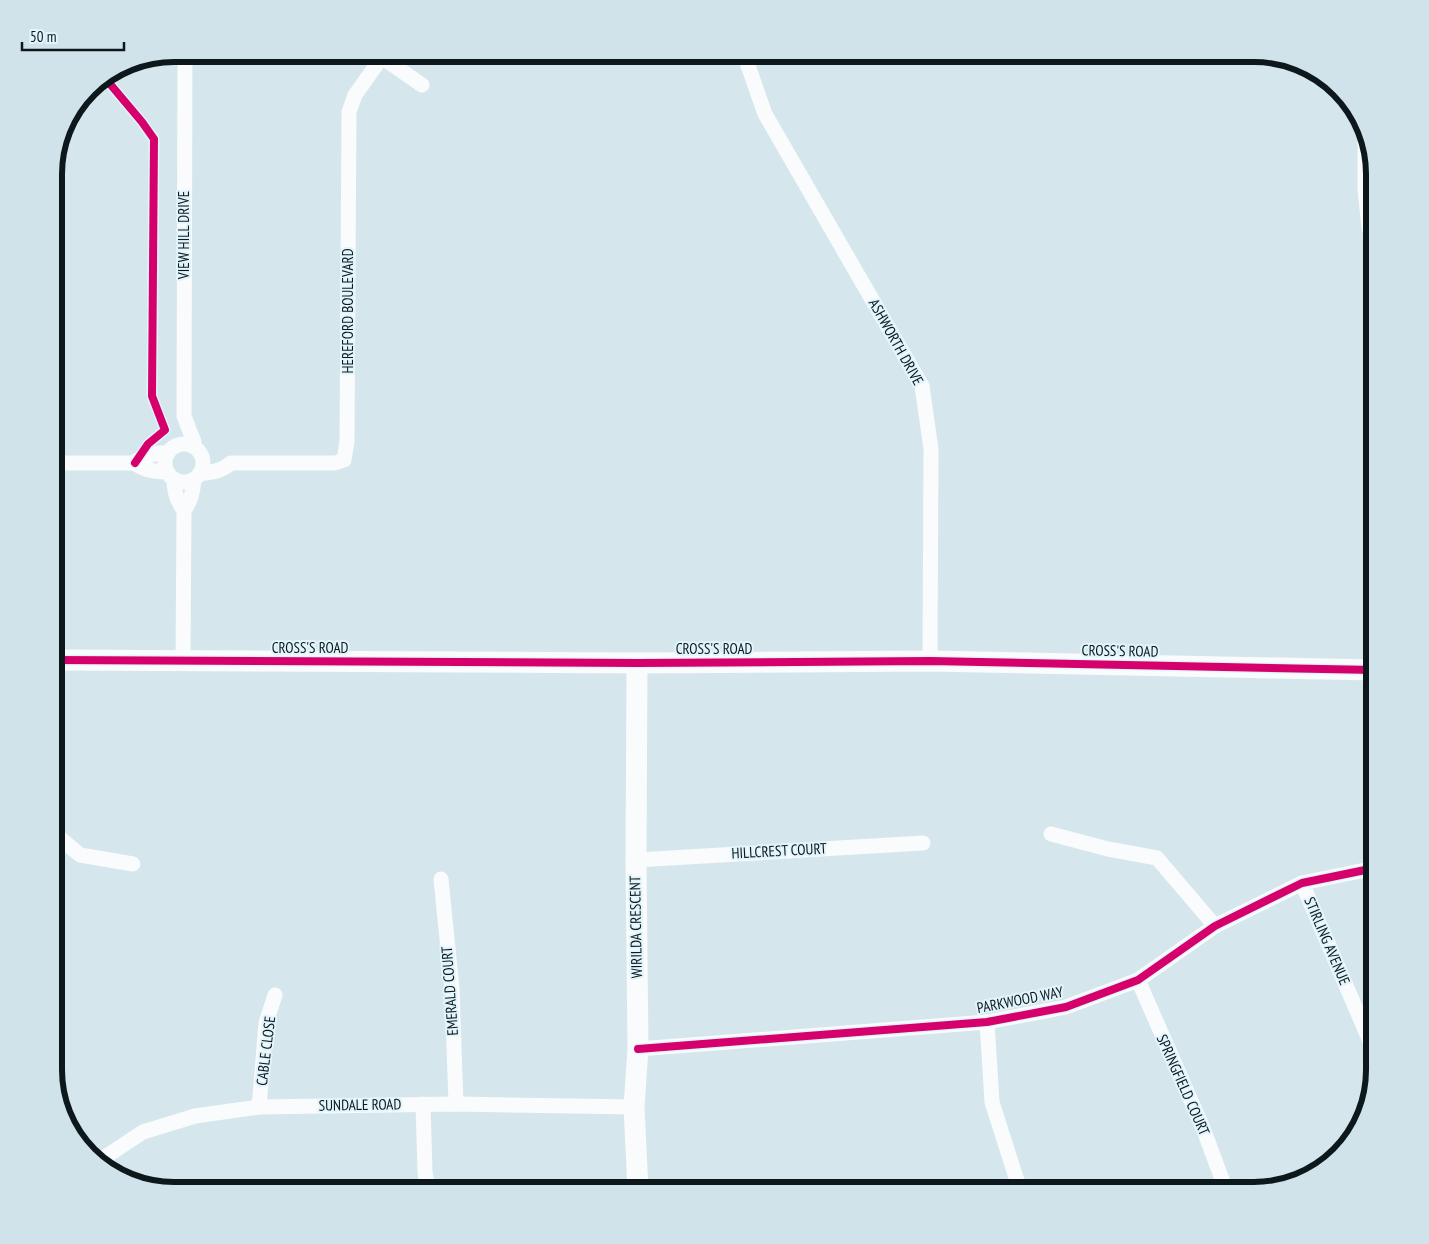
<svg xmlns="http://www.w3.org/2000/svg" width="1429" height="1244" font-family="'PT Sans Narrow',sans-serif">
<rect width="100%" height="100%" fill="#d5e6ec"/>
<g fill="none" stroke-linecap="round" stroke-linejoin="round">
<g stroke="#f9fbfc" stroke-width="15">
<path d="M 185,54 L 184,416 L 194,442 L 193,446"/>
<path d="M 377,54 L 422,85"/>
<path d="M 744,54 L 765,114 L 922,386 L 931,449 L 930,661"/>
<path d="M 1365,127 L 1365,190 L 1369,228 L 1375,249"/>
<circle cx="184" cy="463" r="19"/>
<path d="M 54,463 L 135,463 L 137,460 L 158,453 L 168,453"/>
<path d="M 135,463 C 142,470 157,472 167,472"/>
<path d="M 201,473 C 212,473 223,470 231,463 L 335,463 L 344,460 L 347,441 L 349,112 L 355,95 L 382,57"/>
<path d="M 174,479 C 174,491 176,501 184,510 L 183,661"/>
<path d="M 184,510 C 191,503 193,490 194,480"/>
<path d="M 54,833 L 80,855 L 133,864"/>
<path d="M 1051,834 L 1108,849 L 1157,858 L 1215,926"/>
<path d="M 636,860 L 923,843"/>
<path d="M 441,879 L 452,989 L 456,1104"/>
<path d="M 1302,883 L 1375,1053"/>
<path d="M 1138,980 L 1203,1128 L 1226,1190"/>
<path d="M 987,1022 L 992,1102 L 1020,1190"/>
<path d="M 638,1049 L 987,1022 L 1066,1007 L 1138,980 L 1215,926 L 1302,883 L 1375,868"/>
<path d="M 423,1104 L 425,1172 L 428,1190"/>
<path d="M 259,1107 L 266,1023 L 275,995"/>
<path d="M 99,1161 L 143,1132 L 195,1116 L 259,1107 L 456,1104 L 634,1107"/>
</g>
<g stroke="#f9fbfc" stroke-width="21">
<path d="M 54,660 L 637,663 L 930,661 L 1375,670"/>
<path d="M 637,663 L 636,860 L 638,1049 L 634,1107 L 638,1190"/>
</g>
<g stroke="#e2f5fc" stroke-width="11">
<g id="cycleway">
<path d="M 105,78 L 142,122 L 154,139 L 152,396 L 165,430 L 148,444 L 135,463"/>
<path d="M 54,660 L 637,663 L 930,661 L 1375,670"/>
<path d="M 638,1049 L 987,1022 L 1066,1007 L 1138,980 L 1215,926 L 1302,883 L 1375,868"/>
</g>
</g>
<use href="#cycleway" stroke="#d6006c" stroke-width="8"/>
</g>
<g text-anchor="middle" stroke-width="4" stroke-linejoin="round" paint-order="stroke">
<g font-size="15" fill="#0c181c" stroke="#e2f5fc">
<text transform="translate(184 235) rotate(-90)" y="5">VIEW HILL DRIVE</text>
<text transform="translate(348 311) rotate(-90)" y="5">HEREFORD BOULEVARD</text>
<text transform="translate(896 342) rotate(61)" y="5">ASHWORTH DRIVE</text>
<text x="310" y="653">CROSS'S ROAD</text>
<text x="714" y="654">CROSS'S ROAD</text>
<text transform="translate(1120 651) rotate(1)" y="5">CROSS'S ROAD</text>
<text transform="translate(779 851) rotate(-3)" y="5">HILLCREST COURT</text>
<text transform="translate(636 927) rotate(-91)" y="5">WIRILDA CRESCENT</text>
<text transform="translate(1327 941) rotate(67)" y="5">STIRLING AVENUE</text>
<text transform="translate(450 991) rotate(-94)" y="5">EMERALD COURT</text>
<text transform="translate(1020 1000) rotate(-11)" y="5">PARKWOOD WAY</text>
<text transform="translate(266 1051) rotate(-83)" y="5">CABLE CLOSE</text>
<text transform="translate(1183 1085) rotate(66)" y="5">SPRINGFIELD COURT</text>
<text transform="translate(360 1105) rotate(-1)" y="5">SUNDALE ROAD</text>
</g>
</g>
<path d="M0 0H1429V1244H0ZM174 62H1254A112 112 0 0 1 1366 174V1070A112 112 0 0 1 1254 1182H174A112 112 0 0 1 62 1070V174A112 112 0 0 1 174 62Z" fill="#d1e3ea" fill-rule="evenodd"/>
<path fill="none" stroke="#0c181c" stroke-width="6" d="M174 62H1254A112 112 0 0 1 1366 174V1070A112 112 0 0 1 1254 1182H174A112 112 0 0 1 62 1070V174A112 112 0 0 1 174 62Z"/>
<path d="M22 42v8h102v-8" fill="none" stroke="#0c181c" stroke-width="2.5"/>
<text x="30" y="42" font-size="15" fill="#0c181c" stroke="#e2f5fc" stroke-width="4" paint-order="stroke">50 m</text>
</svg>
